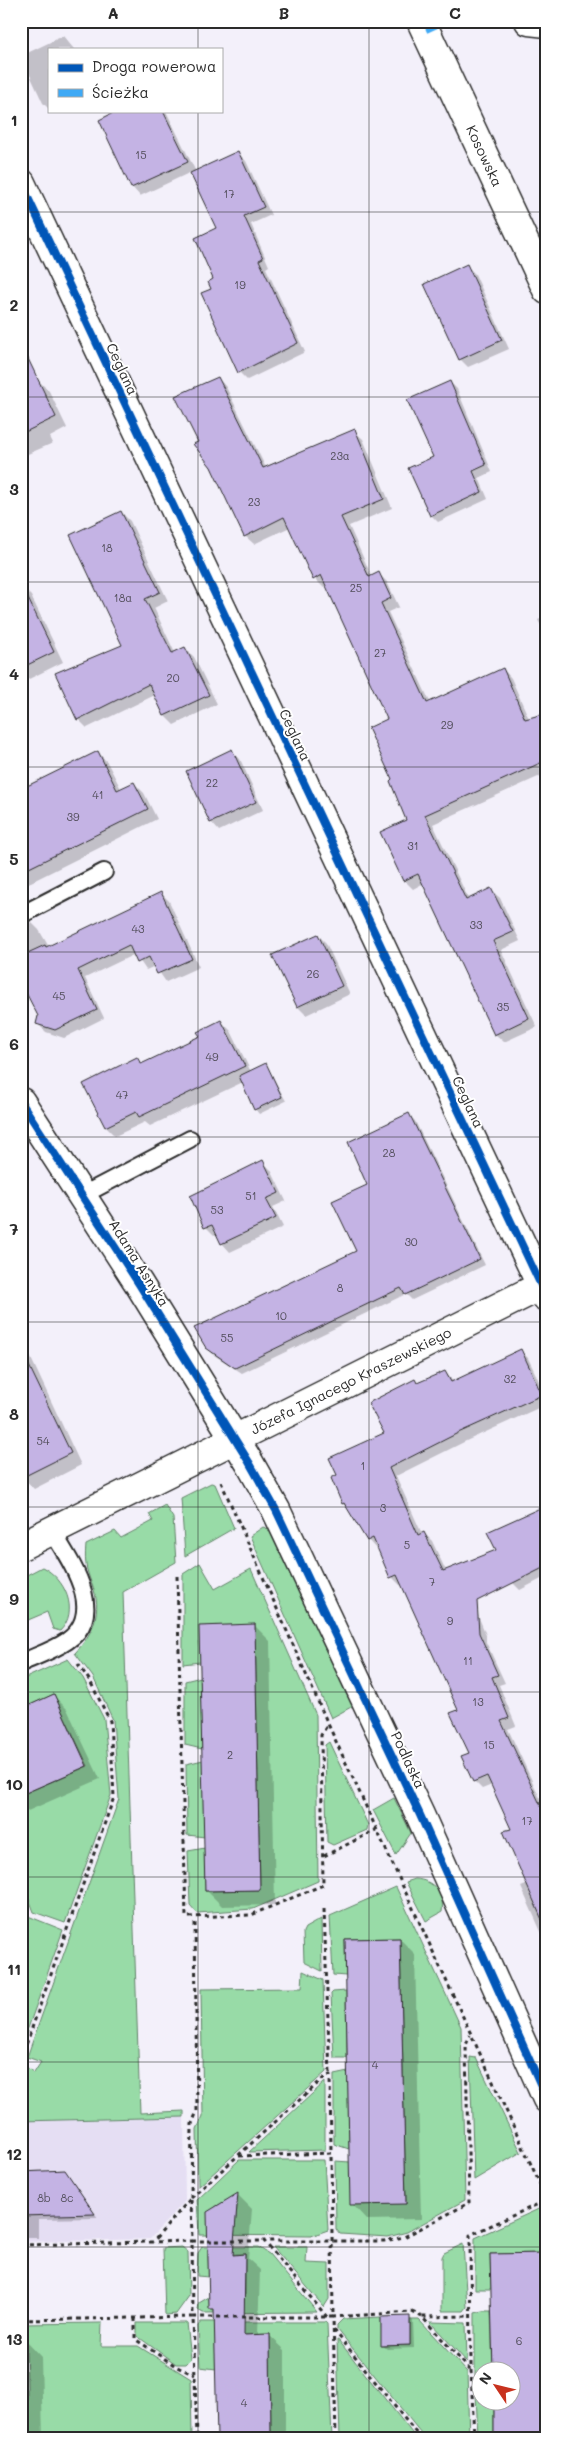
<svg xmlns="http://www.w3.org/2000/svg" width="568" height="2459" font-family="Mali,sans-serif">
<rect width="100%" height="100%" fill="#f3f0fa"/>
<filter id="ink" filterUnits="userSpaceOnUse"><feTurbulence type="fractalNoise" baseFrequency=".02" numOctaves="2"/><feDisplacementMap in="SourceGraphic" scale="10" xChannelSelector="R" yChannelSelector="G"/><feConvolveMatrix kernelMatrix="1 2 1 2 8 2 1 2 1" color-interpolation-filters="sRGB"/></filter>
<g filter="url(#ink)">
<path fill="#e5def3" d="M 184,2117 L 185,2201 L 150,2239 L 21,2242 L 21,2121 Z"/>
<g fill="#98dba7" stroke="#628369" fill-rule="evenodd">
<path d="M 211,1483 L 215,1484 L 234,1528 L 185,1556 L 181,1498 Z"/>
<path d="M 165,1505 L 173,1518 L 176,1562 L 123,1592 L 140,2113 L 184,2111 L 184,2117 L 21,2121 L 21,2068 L 25,2066 L 34,2073 L 41,2062 L 27,2057 L 119,1799 L 113,1720 L 93,1677 L 75,1653 C 91,1636 102,1614 94,1590 C 87,1571 84,1566 86,1545 L 115,1531 L 121,1538 L 153,1521 L 149,1514 Z"/>
<path d="M 263,1527 L 274,1531 L 353,1706 L 331,1718 L 250,1536 Z"/>
<path d="M 200,1563 L 215,1589 L 251,1569 L 316,1715 L 318,1881 L 253,1909 L 197,1913 L 190,1905 L 188,1851 L 205,1848 L 205,1891 L 260,1890 L 255,1624 L 200,1662 L 183,1664 L 183,1574 Z"/>
<path d="M 42,1567 C 65,1578 80,1611 60,1631 L 53,1629 L 47,1612 L 21,1623 L 21,1578 Z"/>
<path d="M 68,1659 L 83,1678 L 104,1719 L 111,1795 L 65,1923 L 34,1912 L 26,1891 L 21,1893 L 21,1795 L 88,1766 L 54,1694 L 21,1709 L 21,1680 Z"/>
<path d="M 201,1677 L 202,1749 L 185,1745 L 185,1681 Z"/>
<path d="M 329,1742 L 368,1825 L 367,1830 L 333,1845 L 327,1842 L 325,1745 Z"/>
<path d="M 203,1760 L 205,1837 L 187,1835 L 186,1764 Z"/>
<path d="M 394,1798 L 411,1833 L 396,1855 L 373,1810 Z"/>
<path d="M 415,1879 C 433,1880 445,1893 442,1912 L 426,1921 L 406,1882 Z"/>
<path d="M 396,1887 L 461,2027 L 465,2200 L 407,2232 L 388,2237 L 340,2234 L 336,2229 L 335,2161 L 350,2162 L 406,2204 L 400,1938 L 345,1939 L 346,1976 L 333,1975 L 330,1916 Z"/>
<path d="M 28,1916 L 63,1930 L 21,2048 L 21,1918 Z"/>
<path d="M 321,1919 L 322,1971 L 304,1962 L 303,1932 L 305,1928 Z"/>
<path d="M 303,1971 L 323,1980 L 326,2072 L 198,2187 L 197,2129 L 203,2116 L 201,1989 L 302,1988 Z"/>
<path d="M 346,1991 L 347,2058 L 334,2058 L 331,1994 L 333,1992 Z"/>
<path d="M 470,2057 L 476,2058 L 521,2152 L 474,2180 Z"/>
<path d="M 348,2072 L 349,2149 L 334,2144 L 334,2075 Z"/>
<path d="M 325,2082 L 325,2150 L 249,2152 Z"/>
<path d="M 239,2160 L 324,2160 L 328,2230 L 311,2236 L 199,2235 L 197,2200 ZM 225,2201 L 237,2205 L 236,2218 L 225,2226 L 213,2220 L 215,2207 Z"/>
<path d="M 543,2207 L 547,2215 L 547,2294 L 546,2253 L 490,2254 L 491,2289 L 475,2289 L 475,2238 Z"/>
<path d="M 463,2244 L 467,2307 L 464,2311 L 442,2311 L 442,2257 L 444,2253 Z"/>
<path d="M 182,2247 L 188,2252 L 189,2296 L 176,2314 L 165,2315 L 163,2248 Z"/>
<path d="M 202,2247 L 258,2247 L 269,2254 L 317,2312 L 203,2313 L 198,2310 L 199,2303 L 214,2294 L 245,2295 L 245,2254 L 208,2255 L 209,2277 L 197,2276 L 198,2253 Z"/>
<path d="M 273,2247 L 307,2247 L 306,2263 L 329,2264 L 329,2299 L 324,2307 Z"/>
<path d="M 483,2311 L 491,2311 L 493,2371 L 480,2372 L 480,2377 L 475,2376 L 475,2313 Z"/>
<path d="M 381,2317 L 382,2346 L 410,2345 L 410,2320 L 419,2320 L 467,2372 L 469,2438 L 425,2438 L 337,2329 L 337,2325 L 343,2319 Z"/>
<path d="M 201,2322 L 325,2322 L 327,2324 L 332,2438 L 271,2438 L 270,2334 L 215,2336 L 216,2369 L 200,2367 L 198,2326 Z"/>
<path d="M 430,2322 L 466,2323 L 467,2362 Z"/>
<path d="M 102,2323 L 101,2346 L 138,2346 L 191,2379 L 192,2438 L 28,2438 L 26,2340 L 21,2340 L 21,2324 Z"/>
<path d="M 137,2323 L 187,2323 L 191,2359 L 186,2364 L 176,2364 L 137,2336 Z"/>
<path d="M 337,2340 L 339,2341 L 416,2438 L 340,2438 Z"/>
<path d="M 480,2392 L 480,2402 L 494,2402 L 494,2438 L 478,2438 L 476,2393 Z"/>
</g>
<g fill="#0003">
<path d="M 63,36 L 74,49 L 49,49 L 49,109 L 43,103 L 21,56 Z"/>
<path d="M 120,111 L 166,111 L 196,172 L 238,153 L 246,161 L 271,215 L 251,224 L 269,266 L 266,268 L 305,352 L 247,380 L 239,372 L 213,290 L 218,229 L 191,172 L 140,196 L 132,187 Z"/>
<path d="M 467,266 L 475,274 L 509,349 L 468,367 L 460,359 Z"/>
<path d="M 218,378 L 226,387 L 266,468 L 354,431 L 363,439 L 392,508 L 349,526 L 372,577 L 379,574 L 387,582 L 399,607 L 388,612 L 430,702 L 503,669 L 511,678 L 537,737 L 547,736 L 547,760 L 543,756 L 547,773 L 433,824 L 469,900 L 491,890 L 500,898 L 520,941 L 501,950 L 537,1027 L 504,1042 L 495,1034 L 424,883 L 413,889 L 404,880 L 408,820 L 388,720 L 327,585 L 323,587 L 315,579 L 290,527 L 254,544 L 245,536 L 199,443 Z"/>
<path d="M 38,380 L 49,391 L 67,428 L 50,437 L 53,443 L 21,457 L 21,387 Z"/>
<path d="M 450,382 L 457,389 L 492,472 L 479,478 L 488,499 L 438,522 L 431,515 L 435,458 Z"/>
<path d="M 121,512 L 130,521 L 168,601 L 154,608 L 175,653 L 185,648 L 194,657 L 217,704 L 174,725 L 165,716 L 155,695 L 87,728 L 78,719 L 123,646 Z"/>
<path d="M 21,586 L 31,596 L 63,662 L 21,683 Z"/>
<path d="M 547,616 L 547,637 L 538,620 Z"/>
<path d="M 232,751 L 240,759 L 263,810 L 219,831 L 211,822 Z"/>
<path d="M 98,752 L 107,762 L 121,789 L 134,783 L 144,793 L 157,819 L 25,885 L 21,881 L 21,779 L 25,787 Z"/>
<path d="M 161,893 L 169,901 L 199,967 L 166,982 L 155,966 L 146,970 L 135,954 L 85,978 L 104,1018 L 64,1038 L 46,1032 L 38,1024 L 40,1016 L 32,972 L 21,950 L 21,926 L 31,922 L 39,930 L 49,947 Z"/>
<path d="M 318,935 L 326,943 L 350,994 L 306,1015 L 298,1007 Z"/>
<path d="M 221,1021 L 231,1031 L 251,1072 L 266,1065 L 286,1101 L 259,1114 L 255,1109 L 243,1082 L 150,1126 L 145,1122 L 115,1136 L 106,1127 L 85,1084 L 137,1059 L 143,1065 L 201,1037 Z"/>
<path d="M 408,1114 L 415,1121 L 485,1265 L 412,1300 L 406,1294 L 242,1373 L 214,1355 L 207,1348 L 358,1251 Z"/>
<path d="M 263,1162 L 271,1170 L 286,1201 L 273,1207 L 283,1227 L 230,1252 L 222,1243 L 217,1234 L 214,1235 L 206,1227 Z"/>
<path d="M 547,1174 L 547,1182 L 544,1176 Z"/>
<path d="M 21,1337 L 81,1465 L 34,1489 L 21,1475 Z"/>
<path d="M 520,1350 L 528,1358 L 547,1398 L 547,1404 L 466,1441 L 396,1476 L 422,1534 L 424,1533 L 432,1541 L 446,1571 L 462,1576 L 486,1635 L 486,1642 L 505,1683 L 499,1685 L 516,1726 L 508,1729 L 547,1813 L 547,1945 L 521,1887 L 528,1884 L 513,1829 L 492,1785 L 482,1789 L 474,1781 L 470,1754 L 459,1710 L 403,1584 L 400,1585 L 392,1577 L 378,1547 L 376,1549 L 368,1540 L 350,1511 L 343,1504 L 332,1479 L 386,1434 L 415,1380 L 419,1384 L 445,1372 L 454,1382 Z"/>
<path d="M 547,1507 L 547,1576 L 520,1590 L 513,1583 Z"/>
<path d="M 254,1625 L 270,1641 L 275,1905 L 222,1906 L 206,1890 Z"/>
<path d="M 54,1696 L 67,1709 L 100,1779 L 21,1814 L 21,1710 Z"/>
<path d="M 400,1939 L 415,1954 L 421,2219 L 367,2220 L 352,2204 Z"/>
<path d="M 21,2173 L 69,2176 L 98,2218 L 38,2219 L 38,2238 L 21,2238 Z"/>
<path d="M 238,2195 L 252,2209 L 248,2259 L 260,2270 L 258,2336 L 270,2336 L 285,2350 L 285,2438 L 218,2438 L 216,2313 L 211,2308 L 208,2212 Z"/>
<path d="M 545,2254 L 547,2438 L 496,2438 L 495,2402 L 510,2402 L 510,2372 Z"/>
<path d="M 409,2317 L 413,2321 L 414,2348 L 387,2349 L 382,2345 Z"/>
<path d="M 21,2341 L 26,2341 L 41,2357 L 43,2438 L 21,2438 Z"/>
</g>
<g fill="#c4b3e4" stroke="#2b2b2b">
<path d="M 117,111 L 163,111 L 188,162 L 131,188 L 99,120 Z"/>
<path d="M 238,151 L 264,207 L 244,216 L 263,258 L 259,260 L 298,343 L 238,373 L 201,293 L 211,289 L 208,282 L 213,279 L 195,238 L 216,228 L 190,173 Z"/>
<path d="M 467,264 L 502,340 L 459,360 L 424,284 Z"/>
<path d="M 21,344 L 56,417 L 21,434 Z"/>
<path d="M 218,377 L 263,468 L 355,429 L 384,499 L 341,517 L 369,577 L 379,572 L 391,598 L 381,603 L 427,703 L 503,668 L 525,719 L 547,713 L 547,760 L 425,815 L 466,900 L 491,888 L 513,932 L 493,941 L 529,1018 L 494,1035 L 418,874 L 403,881 L 380,832 L 406,820 L 390,781 L 392,779 L 368,728 L 387,719 L 321,575 L 313,580 L 284,517 L 244,537 L 211,467 L 193,444 L 198,442 L 175,396 Z"/>
<path d="M 450,381 L 486,465 L 473,471 L 482,492 L 430,516 L 408,468 L 433,457 L 407,400 Z"/>
<path d="M 121,511 L 160,592 L 145,599 L 172,653 L 185,647 L 209,695 L 164,716 L 149,684 L 77,720 L 55,673 L 122,645 L 70,535 Z"/>
<path d="M 21,584 L 54,652 L 21,668 Z"/>
<path d="M 232,749 L 256,802 L 210,823 L 186,771 Z"/>
<path d="M 98,751 L 117,790 L 134,782 L 148,809 L 21,872 L 21,789 Z"/>
<path d="M 161,892 L 192,959 L 157,974 L 149,957 L 137,963 L 129,945 L 78,970 L 97,1010 L 55,1030 L 36,1024 L 38,1016 L 21,983 L 21,956 L 45,945 L 46,947 Z"/>
<path d="M 318,934 L 342,986 L 297,1007 L 272,955 Z"/>
<path d="M 221,1020 L 245,1066 L 139,1117 L 136,1112 L 105,1127 L 83,1084 L 137,1057 L 141,1064 L 200,1036 L 197,1032 Z"/>
<path d="M 266,1063 L 282,1097 L 254,1110 L 239,1076 Z"/>
<path d="M 409,1113 L 480,1259 L 405,1295 L 401,1288 L 235,1368 L 206,1348 L 194,1328 L 356,1251 L 332,1201 L 367,1185 L 348,1142 Z"/>
<path d="M 263,1160 L 279,1193 L 266,1199 L 276,1218 L 221,1244 L 212,1225 L 204,1228 L 190,1196 Z"/>
<path d="M 21,1349 L 71,1453 L 21,1478 Z"/>
<path d="M 521,1349 L 542,1395 L 458,1433 L 389,1468 L 418,1535 L 424,1532 L 443,1571 L 496,1550 L 487,1532 L 547,1505 L 547,1566 L 477,1601 L 479,1633 L 498,1675 L 492,1677 L 509,1718 L 501,1721 L 547,1819 L 547,1931 L 503,1831 L 511,1829 L 487,1776 L 473,1782 L 461,1756 L 469,1753 L 450,1713 L 458,1710 L 397,1575 L 390,1578 L 373,1538 L 367,1541 L 344,1503 L 342,1504 L 331,1478 L 337,1475 L 329,1458 L 384,1433 L 368,1403 L 415,1379 L 417,1383 L 445,1371 L 451,1382 Z"/>
<path d="M 255,1624 L 260,1890 L 205,1891 L 199,1626 Z"/>
<path d="M 54,1694 L 87,1766 L 21,1795 L 21,1709 Z"/>
<path d="M 400,1938 L 406,2204 L 350,2205 L 345,1939 Z"/>
<path d="M 65,2170 L 95,2214 L 21,2216 L 21,2172 Z"/>
<path d="M 238,2193 L 233,2255 L 245,2254 L 244,2335 L 270,2334 L 271,2438 L 217,2438 L 214,2309 L 209,2309 L 207,2212 Z"/>
<path d="M 546,2253 L 547,2438 L 494,2438 L 494,2402 L 510,2402 L 510,2372 L 493,2372 L 490,2254 Z"/>
<path d="M 410,2316 L 410,2345 L 381,2346 L 381,2317 Z"/>
</g>
<g fill="none" stroke-linecap="round" stroke-linejoin="round">
<g stroke="#2b2b2b" stroke-width="20">
<g id="service">
<path d="M 21,915 L 104,872"/>
<path d="M 81,1196 L 190,1139"/>
<path d="M 21,1663 C 36,1656 54,1650 67,1641 C 108,1613 70,1561 52,1531"/>
</g>
</g>
<g stroke="#2b2b2b" stroke-width="31">
<g id="minor">
<path id="s1" d="M 421,21 L 547,290"/>
<path d="M 529,21 L 547,23"/>
<path d="M 21,183 L 547,1298"/>
<path d="M 21,1102 L 139,1284 L 249,1462 L 276,1510 L 420,1815 L 547,2099"/>
</g>
</g>
<g stroke="#2b2b2b" stroke-width="31">
<g id="tertiary">
<path id="s2" d="M 21,1546 L 547,1283"/>
</g>
</g>
<g stroke="#2b2b2b" stroke-width="3" stroke-dasharray="4 4" stroke-linecap="butt">
<path d="M 221,1482 L 328,1724"/>
<path d="M 177,1576 L 186,1917 L 251,1915 L 323,1885 L 321,1735 L 328,1724 L 547,2199"/>
<path d="M 324,1856 L 376,1830"/>
<path d="M 324,1909 L 330,2075"/>
<path d="M 21,2059 L 114,1797 L 110,1721 L 90,1681 L 78,1664"/>
<path d="M 239,2156 L 331,2153 L 333,2317 L 193,2317 L 192,2241 L 264,2241"/>
<path d="M 191,2198 L 192,2124 L 197,2111 L 195,1919"/>
<path d="M 191,2198 L 325,2077 L 330,2075 L 331,2153"/>
<path d="M 21,2245 L 192,2241 L 191,2198 L 153,2242"/>
<path d="M 327,2317 L 264,2241 L 384,2241 L 404,2237 L 469,2203 L 466,2045 L 470,2035"/>
<path d="M 135,2318 L 135,2339 L 177,2367 L 195,2375"/>
<path d="M 21,2320 L 193,2317 L 197,2438"/>
<path d="M 334,2330 L 420,2438"/>
<path d="M 470,2370 L 422,2317 L 472,2316"/>
<path d="M 336,2438 L 333,2317 L 412,2312 L 422,2317"/>
<path d="M 474,2438 L 471,2370 L 470,2235 L 547,2200"/>
</g>
<use href="#service" stroke="#fff" stroke-width="16"/>
<use href="#minor" stroke="#fff" stroke-width="28"/>
<use href="#tertiary" stroke="#fff" stroke-width="28"/>
<g stroke="#3fa9f5" stroke-width="6" stroke-dasharray="12 6" stroke-linecap="butt">
<path d="M 529,21 L 547,23"/>
<path d="M 426,30 L 446,21"/>
</g>
<g stroke="#fff" stroke-width="11">
<g id="cycleway">
<path d="M 21,183 L 547,1298"/>
<path d="M 21,1102 L 139,1284 L 249,1462 L 276,1510 L 420,1815 L 547,2099"/>
</g>
</g>
<use href="#cycleway" stroke="#0057b8" stroke-width="8"/>
</g>
</g>
<path fill="none" stroke="#2b2b2b" stroke-width="1" stroke-opacity="0.55" d="M 198,21 L 198,49M 369,21 L 369,2438M 198,111 L 198,2438M 21,212 L 547,212M 21,397 L 547,397M 21,582 L 547,582M 21,767 L 547,767M 21,952 L 547,952M 21,1137 L 547,1137M 21,1322 L 547,1322M 21,1507 L 547,1507M 21,1692 L 547,1692M 21,1877 L 547,1877M 21,2062 L 547,2062M 21,2247 L 547,2247"/>
<g text-anchor="middle" stroke-width="4" stroke-linejoin="round" paint-order="stroke">
<g font-size="11" fill="#514d59">
<text x="141" y="159">15</text>
<text x="229" y="198">17</text>
<text x="240" y="289">19</text>
<text x="340" y="460">23a</text>
<text x="254" y="506">23</text>
<text x="107" y="552">18</text>
<text x="356" y="592">25</text>
<text x="123" y="602">18a</text>
<text x="380" y="657">27</text>
<text x="173" y="682">20</text>
<text x="447" y="729">29</text>
<text x="212" y="787">22</text>
<text x="98" y="799">41</text>
<text x="73" y="821">39</text>
<text x="413" y="850">31</text>
<text x="476" y="929">33</text>
<text x="138" y="933">43</text>
<text x="313" y="978">26</text>
<text x="59" y="1000">45</text>
<text x="503" y="1011">35</text>
<text x="212" y="1061">49</text>
<text x="122" y="1099">47</text>
<text x="389" y="1157">28</text>
<text x="251" y="1200">51</text>
<text x="217" y="1214">53</text>
<text x="411" y="1246">30</text>
<text x="340" y="1292">8</text>
<text x="281" y="1320">10</text>
<text x="227" y="1342">55</text>
<text x="510" y="1383">32</text>
<text x="43" y="1445">54</text>
<text x="363" y="1470">1</text>
<text x="383" y="1512">3</text>
<text x="407" y="1549">5</text>
<text x="432" y="1586">7</text>
<text x="450" y="1625">9</text>
<text x="468" y="1665">11</text>
<text x="478" y="1706">13</text>
<text x="489" y="1749">15</text>
<text x="230" y="1759">2</text>
<text x="527" y="1825">17</text>
<text x="375" y="2069">4</text>
<text x="44" y="2202">8b</text>
<text x="67" y="2202">8c</text>
<text x="519" y="2345">6</text>
<text x="244" y="2407">4</text>
</g>
<g font-size="14" fill="#2b2b2b" stroke="#fff">
<text dy="5" stroke="none"><textPath href="#s1" startOffset="149">Kosowska</textPath></text>
<text transform="translate(122 369) rotate(65)" y="5">Ceglana</text>
<text transform="translate(295 735) rotate(65)" y="5">Ceglana</text>
<text transform="translate(468 1102) rotate(65)" y="5">Ceglana</text>
<text transform="translate(139 1263) rotate(58)" y="5">Adama Asnyka</text>
<text dy="5" stroke="none"><textPath href="#s2" startOffset="369">Józefa Ignacego Kraszewskiego</textPath></text>
<text transform="translate(408 1760) rotate(65)" y="5">Podlaska</text>
</g>
</g>
<rect width="568" height="2459" fill="none" stroke="#fff" stroke-width="55"/>
<rect x="48" y="48" width="175" height="65" fill="#ffffff" stroke="#aaaaaa"/>
<rect x="58" y="64" width="25" height="8" fill="#0057b8" stroke="#aaaaaa"/>
<text x="92" y="72" font-size="15" fill="#2b2b2b">Droga rowerowa</text>
<rect x="58" y="89" width="25" height="8" fill="#3fa9f5" stroke="#aaaaaa"/>
<text x="92" y="98" font-size="15" fill="#2b2b2b">Ścieżka</text>
<g transform="translate(496 2386) rotate(305)"><circle r="24" fill="#ffffff" stroke="#aaaaaa"/>
<path d="M0-4L9 19L0 12L-9 19Z" fill="#c8321e"/>
<text y="-8" font-size="14" font-weight="bold" text-anchor="middle" fill="#2b2b2b">N</text>
</g>
<rect x="28" y="28" width="512" height="2404" fill="none" stroke="#2b2b2b" stroke-width="2"/>
<g font-size="16" text-anchor="middle" font-weight="bold" fill="#2b2b2b">
<text x="113" y="19">A</text>
<text x="284" y="19">B</text>
<text x="455" y="19">C</text>
<text x="14" y="126">1</text>
<text x="14" y="311">2</text>
<text x="14" y="495">3</text>
<text x="14" y="680">4</text>
<text x="14" y="865">5</text>
<text x="14" y="1050">6</text>
<text x="14" y="1235">7</text>
<text x="14" y="1420">8</text>
<text x="14" y="1605">9</text>
<text x="14" y="1790">10</text>
<text x="14" y="1975">11</text>
<text x="14" y="2160">12</text>
<text x="14" y="2345">13</text>
</g>
</svg>
